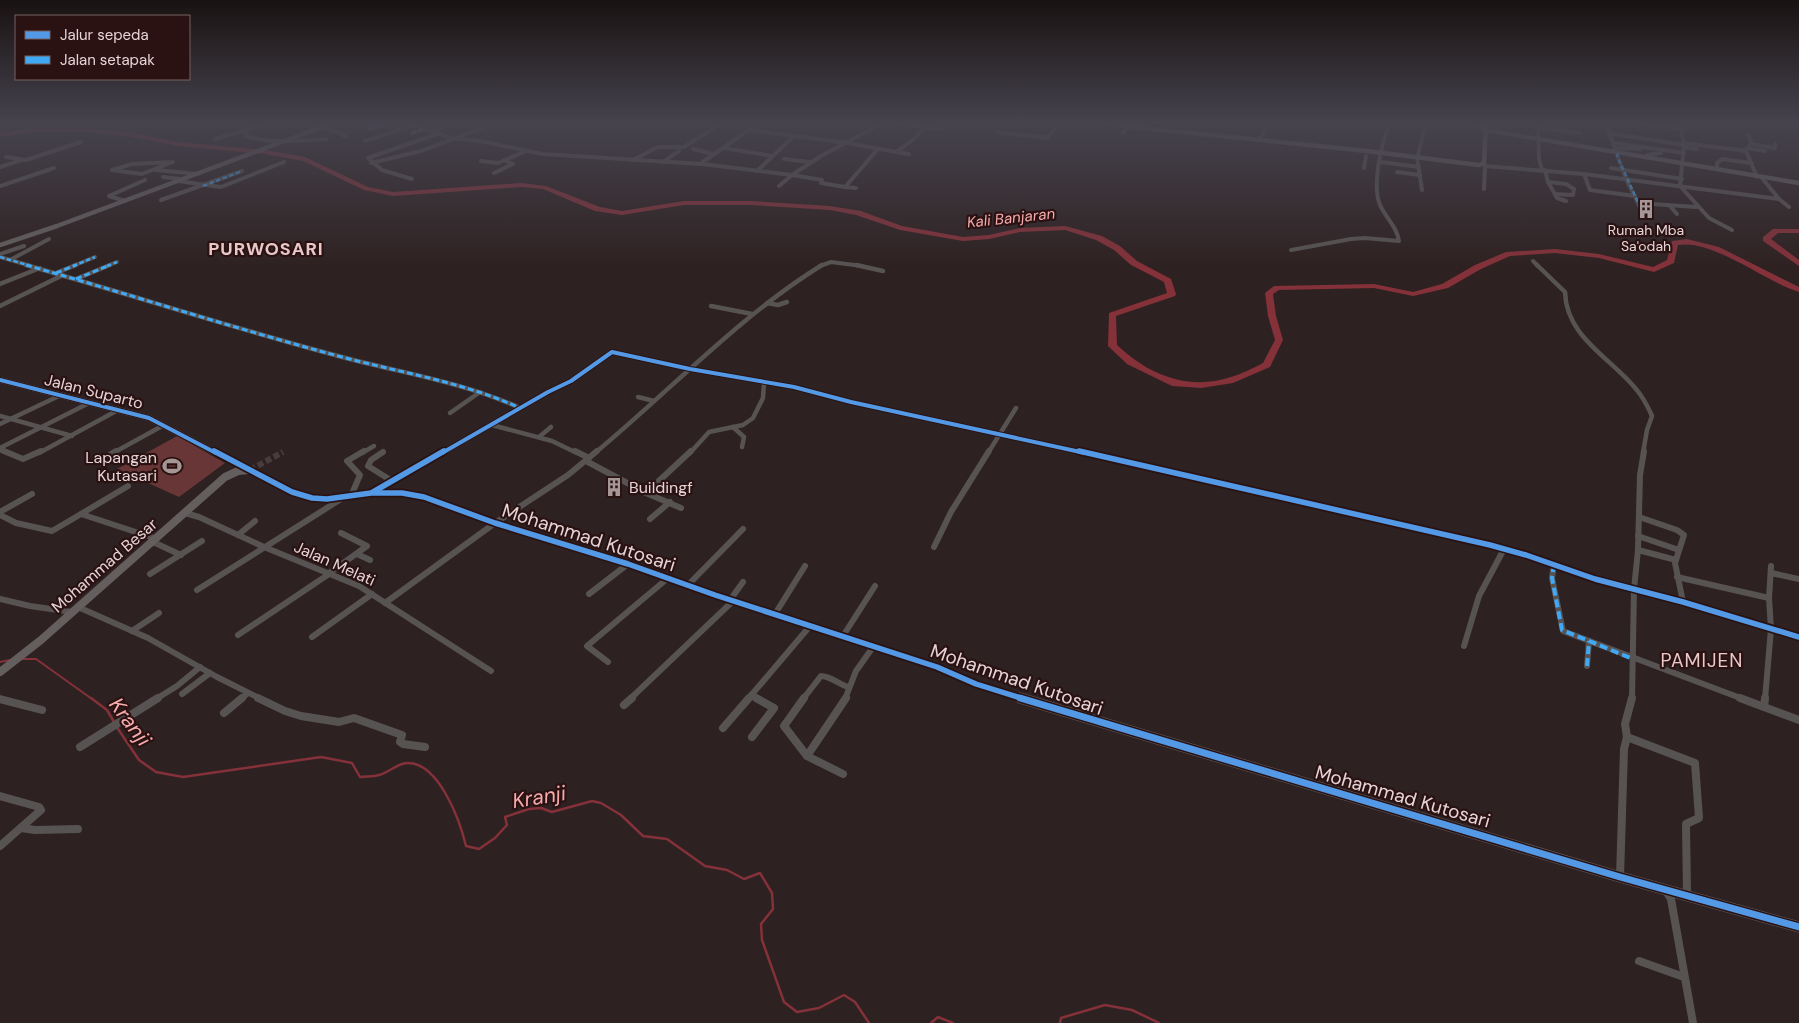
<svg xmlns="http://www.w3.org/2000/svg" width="1799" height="1023" font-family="'DM Sans',sans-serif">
<rect width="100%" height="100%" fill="#2e2121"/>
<path fill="#683637" d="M 177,436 L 225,463 L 179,497 L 117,469 Z"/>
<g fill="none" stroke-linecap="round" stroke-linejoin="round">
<g stroke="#843139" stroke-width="2">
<path d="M 22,659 L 36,659 L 92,699"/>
<path d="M 0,662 L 10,660"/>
</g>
<g stroke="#843139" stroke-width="2.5">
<path d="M 91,698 L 107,710 L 114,722"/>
<path d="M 116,726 L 139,760 L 156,772 L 183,777 L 321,757 L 352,763 L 360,777 C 366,776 373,777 379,775 C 388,773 398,763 407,763 C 439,762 460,821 466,846 L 479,849 L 495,838 L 507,825 L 505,817 L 529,809 L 541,808 L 552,812 L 592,801 L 601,803 L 621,815 L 643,836 L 667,839 L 705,866 L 727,870 L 744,879 L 760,873 L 772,893 L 773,909 L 761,924 L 762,940 L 784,1002 L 797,1012 L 819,1008 L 844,995 L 855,1002 L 869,1023"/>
<path d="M 931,1023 L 938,1017 L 953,1023"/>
<path d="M 1060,1023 L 1061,1018 L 1105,1005 L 1132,1010 L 1159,1023"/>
</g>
<g fill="#843139" fill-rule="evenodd">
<path d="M 33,128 L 84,128 L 129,132 L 178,142 L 265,150 L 305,157 L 368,187 L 393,192 L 521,183 L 546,186 L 600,207 L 622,211 L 684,201 L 751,201 L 830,206 L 861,211 L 902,226 L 963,237 L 989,235 L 1020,228 L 1065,226 L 1102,236 L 1120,246 L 1137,261 L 1171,279 L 1176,294 L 1175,296 L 1116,316 L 1117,345 C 1149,375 1188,391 1231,377 C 1242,374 1253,368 1263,363 L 1275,340 L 1268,316 L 1265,293 L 1274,286 L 1374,284 L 1413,292 L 1442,284 L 1475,265 L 1506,252 L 1555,249 L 1599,254 L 1653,267 L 1667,260 L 1672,241 L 1687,239 L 1719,247 L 1799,287 L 1799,292 C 1765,282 1714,239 1678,245 L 1674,263 L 1654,272 L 1599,258 L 1555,253 L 1510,256 L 1481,269 L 1448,288 L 1413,296 L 1374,288 L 1279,290 L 1273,294 L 1276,316 L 1283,340 L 1270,367 L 1233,383 L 1201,388 L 1172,386 L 1127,364 L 1108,346 L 1109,313 L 1167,293 L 1164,282 L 1131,265 L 1114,250 L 1096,240 L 1065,230 L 1020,232 L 989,239 L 963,241 L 900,230 L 856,215 L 830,210 L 751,205 L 684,205 L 622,215 L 595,211 L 543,189 L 521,187 L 393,196 L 364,190 L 303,161 L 265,154 L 178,146 L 129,136 L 84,132 L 33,132 L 0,137 L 0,133 Z"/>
<path d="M 1773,229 L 1799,229 L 1799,233 L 1778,233 L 1771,239 L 1799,260 L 1799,266 L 1763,241 L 1763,237 Z"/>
</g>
<path stroke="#4a3c3c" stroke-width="6" stroke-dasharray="6 3" stroke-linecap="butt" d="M 250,470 L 283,452"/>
<g stroke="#585353" stroke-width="4">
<path d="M 303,124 L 338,132 L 346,137"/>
<path d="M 352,124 L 360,126 L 368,124"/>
<path d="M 411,124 L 451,138 L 480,141 L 543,154 L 702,164 L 792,175 L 821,156 L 881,124"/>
<path d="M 899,124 L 942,129"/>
<path d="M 1463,124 L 1486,129"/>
<path d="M 1538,124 L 1539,159 L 1542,170"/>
<path d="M 1606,124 L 1626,179 L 1641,209"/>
<path d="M 1638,124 L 1684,129"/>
<path d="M 1680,124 L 1684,145 L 1680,186 L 1709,218 L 1732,230"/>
<path d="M 815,126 L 818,124"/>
<path d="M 845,126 L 848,124"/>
<path d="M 1538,128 L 1580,133"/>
<path d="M 369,129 L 385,124"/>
<path d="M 749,130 L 848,143 L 896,152 L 914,139 L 928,124"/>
<path d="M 245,131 L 246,136 C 272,144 299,141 326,139"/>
<path d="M 430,131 L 444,126"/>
<path d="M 997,132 L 1047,138 L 1059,124"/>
<path d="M 412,133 L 424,129"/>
<path d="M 1123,133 L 1127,126"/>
<path d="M 1608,133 L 1684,145"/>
<path d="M 1748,135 L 1751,141 L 1749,147"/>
<path d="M 215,139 L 266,124"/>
<path d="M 1259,140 L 1268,124"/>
<path d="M 365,141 L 415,125"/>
<path d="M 1613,143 L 1684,153"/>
<path d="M 1684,143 L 1746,151 L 1747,148 L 1765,151"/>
<path d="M 1751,144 L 1775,148 L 1775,144"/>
<path d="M 1684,147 L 1697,149"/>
<path d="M 724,148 L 773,156"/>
<path d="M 1615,148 L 1640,149"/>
<path d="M 693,149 L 714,154"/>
<path d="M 1746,151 L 1757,177"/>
<path d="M 896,152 L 909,154"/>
<path d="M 6,157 L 26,160 L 81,142"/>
<path d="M 1646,158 L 1647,155 L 1661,153"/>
<path d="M 784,159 L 810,162"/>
<path d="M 633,160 L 658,147 L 684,147 L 720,124"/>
<path d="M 481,161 L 498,163 L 526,151"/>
<path d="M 173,162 L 142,174 L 112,170 L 132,164 Z"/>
<path d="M 663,162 L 679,151"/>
<path d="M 1381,162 L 1419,167"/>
<path d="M 371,163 L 421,151 L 485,127"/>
<path d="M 700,164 L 757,124"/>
<path d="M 1483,165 L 1485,166 L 1484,189"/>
<path d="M 1485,166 L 1584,174 L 1779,199 L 1762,178"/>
<path d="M 0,167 L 21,160"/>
<path d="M 1717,167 L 1717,163 L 1722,159 L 1752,163"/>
<path d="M 1364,168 L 1366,156"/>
<path d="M 1611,168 L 1682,179"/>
<path d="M 156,170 L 198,174"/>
<path d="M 1545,170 L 1548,182 L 1557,198 L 1566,201"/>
<path d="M 757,171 L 794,136"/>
<path d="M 1397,172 L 1420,175"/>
<path d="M 494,173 L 513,164 L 504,160"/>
<path d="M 1584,174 L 1590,190 L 1635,196"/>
<path d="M 163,177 L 181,179"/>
<path d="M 412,179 L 382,170 L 368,158 L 437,134"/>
<path d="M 178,181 L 221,187 L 284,162"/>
<path d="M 1548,182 L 1566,184 L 1574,189 L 1573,195 L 1555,194"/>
<path d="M 0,186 L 54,168"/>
<path d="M 779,186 L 792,175 L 822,180 L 821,183 L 845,187 L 878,149"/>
<path d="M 845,187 L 856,188"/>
<path d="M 1422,190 L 1417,158 L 1426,124"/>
<path d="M 1779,199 L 1789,207"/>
<path d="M 161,200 L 242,171"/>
<path d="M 125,201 L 109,196 L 145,180"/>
<path d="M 1638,203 L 1696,207"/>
<path d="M 1670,206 L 1677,214"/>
<path d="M 1291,250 L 1351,239 L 1365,238 L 1399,241 C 1397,227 1387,219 1381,207 C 1371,188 1381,143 1390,124"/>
<path d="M 0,254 L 24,246"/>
<path d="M 0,257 L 31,266"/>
<path d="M 10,260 L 49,239"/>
<path d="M 1533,261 L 1538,266"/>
<path d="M 73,266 L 95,257"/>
<path d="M 107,266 L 117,262"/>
<path d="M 820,266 L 831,262 L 862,266"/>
</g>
<g stroke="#585353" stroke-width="4.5">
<path d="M 26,265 C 132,295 236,329 342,357 C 402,373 463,382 520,408"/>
<path d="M 856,265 L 883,271"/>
<path d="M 1537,265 L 1565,292 C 1566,337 1611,358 1636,389 C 1643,397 1648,407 1652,416 L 1647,430 L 1643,453"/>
<path d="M 56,273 L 76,265"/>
<path d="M 76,279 L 110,265"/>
<path d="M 0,284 L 40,268"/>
<path d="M 767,303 L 778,305 L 787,302"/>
<path d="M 0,306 L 63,275"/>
<path d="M 711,306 L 752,314"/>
<path d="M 638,397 L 654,401"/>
<path d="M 450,413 L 480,392"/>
<path d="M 0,416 L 72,436"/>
<path d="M 0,424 L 61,395"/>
<path d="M 492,425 L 552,441 L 577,453"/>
<path d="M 733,427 L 744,437 L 742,447"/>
<path d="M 539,437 L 551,427"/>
<path d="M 0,448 L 89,403"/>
<path d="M 0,450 L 7,453"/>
<path d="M 39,453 L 118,410"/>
<path d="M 113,453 L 164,425"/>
<path d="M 362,453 L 374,446"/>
<path d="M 443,453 L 548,392 L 571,381 L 612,352 L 690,369 L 794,387 L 851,402 L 1085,453"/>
<path d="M 595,453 C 671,390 738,317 822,265"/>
<path d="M 690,453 L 709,432 L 743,425 L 753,418 L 763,398 L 764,383"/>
<path d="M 988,453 L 1016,408"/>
</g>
<g stroke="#585353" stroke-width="6">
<path d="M 4,451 L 23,459 L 41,451"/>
<path d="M 575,451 L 589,458"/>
<path d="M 1079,451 L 1490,545 L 1526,555 L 1595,579 L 1683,602 L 1799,637"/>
<path d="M 383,452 L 371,460 L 368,466 L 392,481"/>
<path d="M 111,454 L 116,451"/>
<path d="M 586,461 L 646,493 L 681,508"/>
<path d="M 375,492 L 445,451"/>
<path d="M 646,493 L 691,451"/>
<path d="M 351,496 L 360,475 L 347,461 L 364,451"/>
<path d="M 0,512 L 32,494"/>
<path d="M 185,513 L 199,517 L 264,547 L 359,586 L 491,671"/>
<path d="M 81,514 L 128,486"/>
<path d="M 0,515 L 16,523 L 52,531 L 81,514 L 157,539"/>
<path d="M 1639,517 L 1677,530 L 1684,535 L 1675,563 L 1683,602"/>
<path d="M 650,519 L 670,502"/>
<path d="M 238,535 L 255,521"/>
<path d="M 1638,536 L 1679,550"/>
<path d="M 153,542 L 181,555"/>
<path d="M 934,547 L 951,512 L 989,451"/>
<path d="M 1638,550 L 1676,560"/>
<path d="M 357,554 L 370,560"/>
<path d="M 1554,564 L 1552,578 L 1563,631 L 1743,699"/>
<path d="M 1771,573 L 1799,579"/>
<path d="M 150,574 L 202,541"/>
<path d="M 328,574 L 367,546 L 341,533"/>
<path d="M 1677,577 L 1769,598"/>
<path d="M 688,585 L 743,529"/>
<path d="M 197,590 L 341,499"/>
<path d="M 589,594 L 628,564"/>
<path d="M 0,599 L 30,606 L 72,612"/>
<path d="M 730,600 L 743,582"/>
<path d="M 385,603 L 495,523 L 568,475 L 597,451"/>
<path d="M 78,607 L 148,638 L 217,677 L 261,699"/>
<path d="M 775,614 L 805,566"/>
<path d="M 132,631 L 159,613"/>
<path d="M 238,635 L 329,574"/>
<path d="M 843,636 L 875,586"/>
<path d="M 312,637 L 372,594"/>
<path d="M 1464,646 L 1479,596 L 1504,549"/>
<path d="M 608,662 L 587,646 L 668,578"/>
<path d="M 1587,666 L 1589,641"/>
<path d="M 182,694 L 210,673"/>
<path d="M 751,695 L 758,699"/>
<path d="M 156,699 L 177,686 L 200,667"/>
<path d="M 241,699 L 248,693"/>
<path d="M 630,699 L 733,601"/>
<path d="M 748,699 L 810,626"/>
<path d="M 803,699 L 821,676 C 830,676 839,684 848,687"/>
<path d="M 845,699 L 856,671 L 873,647"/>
<path d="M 1632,699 L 1634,589 L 1638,550 L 1640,475 L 1644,451"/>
<path d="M 1765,699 L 1771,629 L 1769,598 L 1771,566"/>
</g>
<g stroke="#585353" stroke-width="8">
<path d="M 258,698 L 285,711 L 301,716 L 339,722 L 354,718 L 402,735 L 400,742 L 403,744 L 425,747"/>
<path d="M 804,698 L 784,726 L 807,756 L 843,774"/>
<path d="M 1740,698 L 1799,720"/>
<path d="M 0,699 L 42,710"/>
<path d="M 624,705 L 632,698"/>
<path d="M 1764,707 L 1765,698"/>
<path d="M 224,713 L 242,698"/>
<path d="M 723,728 L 749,698"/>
<path d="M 752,737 L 774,708 L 756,698"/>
<path d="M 1627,737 L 1695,763 L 1699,818 L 1686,824 L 1687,895"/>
<path d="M 80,747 L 158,698"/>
<path d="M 807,756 L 846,698"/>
<path d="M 0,796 L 39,807 L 41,810 L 0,846"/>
<path d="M 21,828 L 35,830 L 78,829"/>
<path d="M 1620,877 L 1624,749 L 1627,737 L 1625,724 L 1632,698"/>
<path d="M 1666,891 L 1671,899 L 1693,1023"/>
<path d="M 1639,961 L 1684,977"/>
</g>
<g stroke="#645e5e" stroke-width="4.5">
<path d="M 1106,124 L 1367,151 L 1479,165 L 1484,163 L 1486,124"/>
<path d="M 1486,130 L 1799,183"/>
<path d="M 0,245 L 57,226 L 330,124"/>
</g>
<path stroke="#645e5e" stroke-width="6" d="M 0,380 L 149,418 L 216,453"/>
<g stroke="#645e5e" stroke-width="8">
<path d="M 214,451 L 292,492 L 312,498 L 327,499 L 371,493 L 402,493 L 424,497 L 495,523 L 628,564 L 715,595 L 937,667 L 976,684 L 1024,699"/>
<path d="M 0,672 L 41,640 L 225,477 L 238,471 L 249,470"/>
</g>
<path stroke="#645e5e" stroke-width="11" d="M 1020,698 L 1620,877 L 1799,927"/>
<g stroke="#3fa9f5" stroke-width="2.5" stroke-dasharray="4.5 2.5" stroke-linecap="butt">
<path d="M 369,129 L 385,124"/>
<path d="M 412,133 L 424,129"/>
<path d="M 1618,153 L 1617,156 L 1641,209"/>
<path d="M 203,186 L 242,171"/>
<path d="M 0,257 L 31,266"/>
<path d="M 73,266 L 95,257"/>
<path d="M 107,266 L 117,262"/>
</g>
<g stroke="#3fa9f5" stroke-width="3" stroke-dasharray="6 3" stroke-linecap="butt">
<path d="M 26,265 C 132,295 236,329 342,357 C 402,373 463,382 520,408"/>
<path d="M 56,273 L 76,265"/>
<path d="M 76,279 L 110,265"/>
</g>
<g stroke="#3fa9f5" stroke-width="4" stroke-dasharray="8 4" stroke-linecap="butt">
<path d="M 1554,564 L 1552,578 L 1562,630 L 1633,659"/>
<path d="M 1587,666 L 1589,641"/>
</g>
<g stroke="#2a1213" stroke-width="6">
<g id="cycleway-far2">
<path d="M 0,380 L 149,418 L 216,453"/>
<path d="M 442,453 L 548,392 L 571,381 L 612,352 L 690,369 L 794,387 L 851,402 L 1085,453"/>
</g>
</g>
<g stroke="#2a1213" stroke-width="9">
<g id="cycleway-far1">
<path d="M 214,451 L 292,492 L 312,498 L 327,499 L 371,493 L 402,493 L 424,497 L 495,523 L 628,564 L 715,595 L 937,667 L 976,684 L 1024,699"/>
<path d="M 1079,451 L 1490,545 L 1526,555 L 1595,579 L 1683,602 L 1799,637"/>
<path d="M 373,492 L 444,451"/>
</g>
</g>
<g stroke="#2a1213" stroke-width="10">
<path id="cycleway" d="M 1020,698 L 1620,877 L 1799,927"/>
</g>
<use href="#cycleway-far2" stroke="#5399e6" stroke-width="4"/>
<use href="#cycleway-far1" stroke="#5399e6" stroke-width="5.5"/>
<use href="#cycleway" stroke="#5399e6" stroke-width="7"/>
</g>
<linearGradient id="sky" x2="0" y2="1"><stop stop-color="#191212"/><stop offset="0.46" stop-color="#46434e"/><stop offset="1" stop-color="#46434e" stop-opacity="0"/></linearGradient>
<rect width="1799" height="267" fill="url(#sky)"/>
<defs>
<g id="building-bare" transform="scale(1.5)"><path d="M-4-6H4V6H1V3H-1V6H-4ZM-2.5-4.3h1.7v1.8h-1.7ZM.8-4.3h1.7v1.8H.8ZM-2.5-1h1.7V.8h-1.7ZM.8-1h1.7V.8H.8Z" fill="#a69696" stroke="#2a1213" stroke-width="2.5" paint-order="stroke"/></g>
<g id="stadium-bare" transform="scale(1.5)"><path d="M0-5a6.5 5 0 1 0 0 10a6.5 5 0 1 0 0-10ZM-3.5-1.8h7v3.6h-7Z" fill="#a69696" stroke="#2a1213" stroke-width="2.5" paint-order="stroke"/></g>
</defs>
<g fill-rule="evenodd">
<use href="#building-bare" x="1646" y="209"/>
<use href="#stadium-bare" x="172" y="466"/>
<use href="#building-bare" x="614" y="487"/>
</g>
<g text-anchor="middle" stroke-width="4.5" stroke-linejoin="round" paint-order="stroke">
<g font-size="14" fill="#e7d5d5" stroke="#2a1213">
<text x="1646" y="235">Rumah Mba<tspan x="1646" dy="16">Sa'odah</tspan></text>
</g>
<g font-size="15" font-style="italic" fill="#f7abac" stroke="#2a1213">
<text transform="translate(1011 218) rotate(-6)" y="5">Kali Banjaran</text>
</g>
<g font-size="16" fill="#e7d5d5" stroke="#2a1213">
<text transform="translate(94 391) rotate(14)" y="6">Jalan Suparto</text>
<text transform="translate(335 563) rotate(24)" y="6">Jalan Melati</text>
<text transform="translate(104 565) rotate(-41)" y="6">Mohammad Besar</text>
</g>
<g font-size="16" fill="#e7d5d5" stroke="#2a1213" text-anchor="end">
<text x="157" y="463">Lapangan<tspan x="157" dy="18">Kutasari</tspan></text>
<text x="629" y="493" text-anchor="start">Buildingf</text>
</g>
<g font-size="18" font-weight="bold" letter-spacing="1" fill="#ebc8c8" stroke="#2a1213">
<text x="266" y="255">PURWOSARI</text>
</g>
<g font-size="19" fill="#e7d5d5" stroke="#2a1213">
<text transform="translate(589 537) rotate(18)" y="7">Mohammad Kutosari</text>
<text transform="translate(1017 679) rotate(19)" y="7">Mohammad Kutosari</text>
<text transform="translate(1403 796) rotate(16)" y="7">Mohammad Kutosari</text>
</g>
<g font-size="19" letter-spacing="1" fill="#ebc8c8" stroke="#2a1213">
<text x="1702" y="667">PAMIJEN</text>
</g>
<g font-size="21" font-style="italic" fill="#f7abac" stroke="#2a1213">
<text transform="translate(130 722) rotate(53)" y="7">Kranji</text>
<text transform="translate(539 797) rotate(-9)" y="7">Kranji</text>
</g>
</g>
<rect x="15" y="15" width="175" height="65" fill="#2a1213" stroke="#766061"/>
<rect x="25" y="31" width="25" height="8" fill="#5399e6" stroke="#766061"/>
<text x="60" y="40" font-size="15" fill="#e7d5d5">Jalur sepeda</text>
<rect x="25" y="56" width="25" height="8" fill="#3fa9f5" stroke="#766061"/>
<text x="60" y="65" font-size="15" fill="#e7d5d5">Jalan setapak</text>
</svg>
